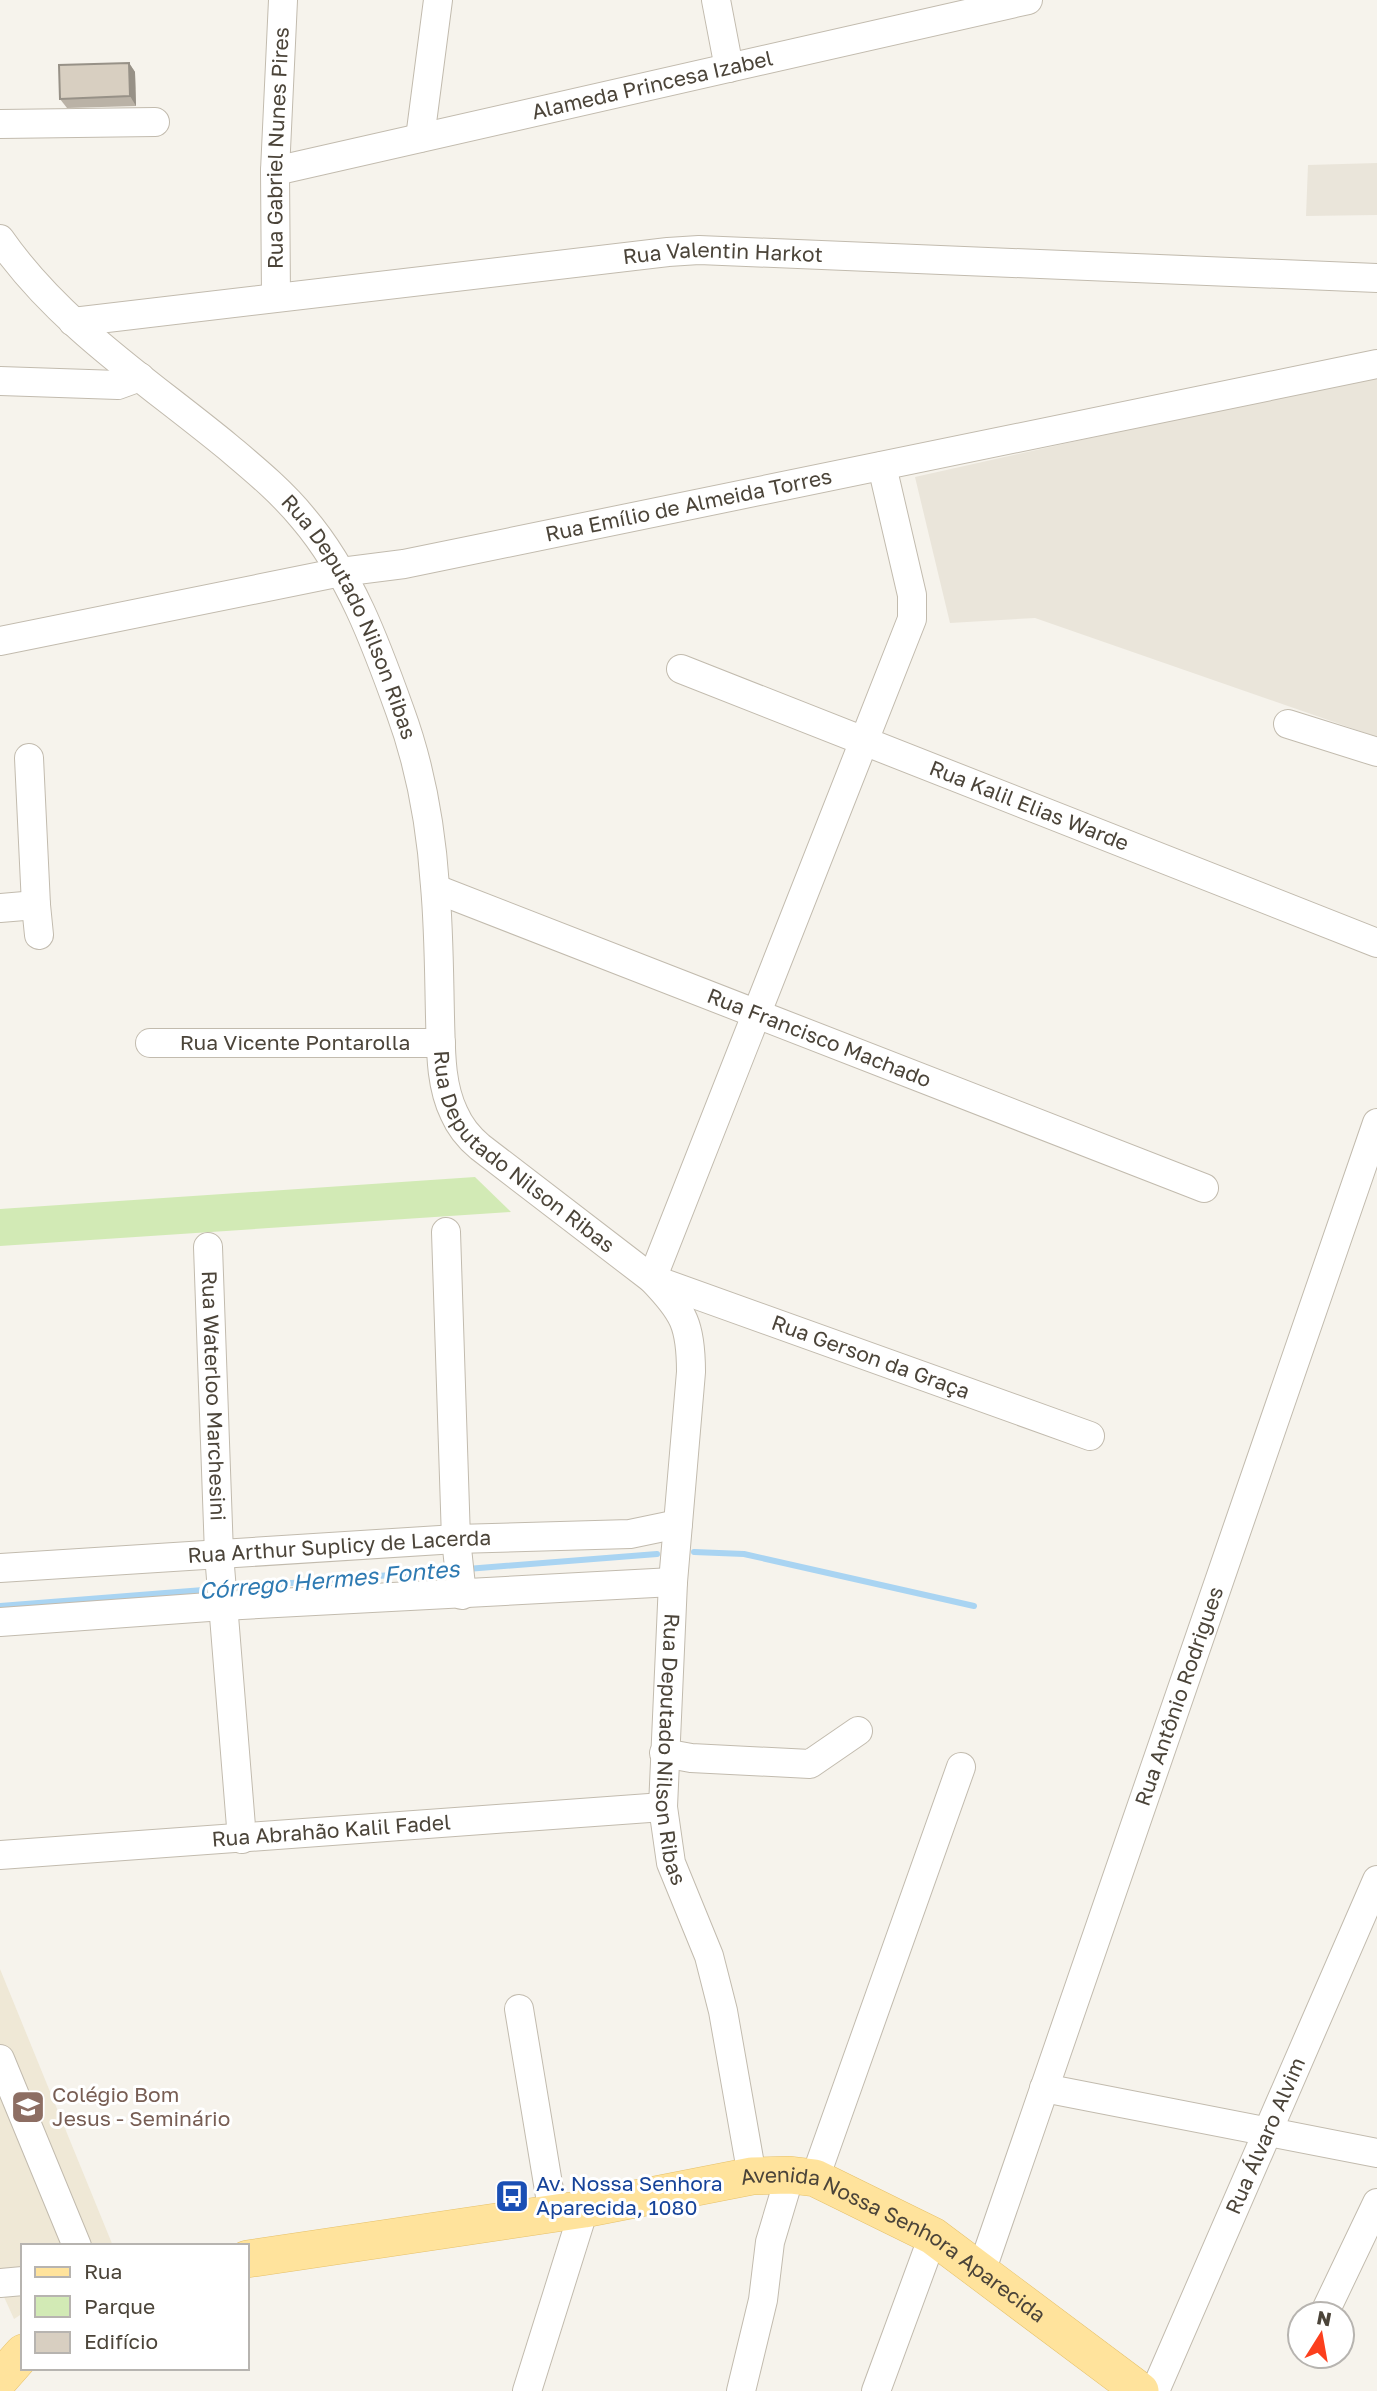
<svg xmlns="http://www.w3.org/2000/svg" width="1377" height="2391" font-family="'Golos Text',sans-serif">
<rect width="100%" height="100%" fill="#f6f3ec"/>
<g fill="#eae5da">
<path d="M 1377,163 L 1377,215 L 1306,216 L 1308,165 Z"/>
<path d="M 1377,374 L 1377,737 L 1035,618 L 950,623 L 915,477 Z"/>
</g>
<path fill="#efe8d6" d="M 0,1969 L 113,2246 L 23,2246 L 23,2313 L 14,2319 L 0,2288 Z"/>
<path fill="#d2eab5" d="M 475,1177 L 511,1212 L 0,1246 L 0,1209 Z"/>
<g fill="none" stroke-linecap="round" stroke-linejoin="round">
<g stroke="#a9d4f2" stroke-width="6">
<path d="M 694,1552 L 744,1554 L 974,1606"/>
<path d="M 467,1569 L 657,1554"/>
<path d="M 230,1588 L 453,1570"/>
<path d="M 0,1606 L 216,1589"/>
</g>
<g stroke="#c2bbae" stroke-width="30">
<g id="minor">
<path d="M 716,0 L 729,68"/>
<path d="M 0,124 L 155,122"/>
<path d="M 420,138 L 438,0"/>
<path id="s1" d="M 275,171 L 1028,0"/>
<path id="s2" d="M 0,239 C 59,324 149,382 228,447 C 254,469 281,491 303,518 C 350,573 376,644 400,711 C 421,768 431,827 435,886 C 439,930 439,974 440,1017 C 441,1049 440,1084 454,1113 C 460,1127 468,1137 480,1147 L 652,1279 C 684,1312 691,1325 691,1372 L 673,1582 L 663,1807 L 671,1863 L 709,1956 L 723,2011 L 752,2176"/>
<path id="s3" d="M 276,297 L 275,171 L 283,0"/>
<path id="s4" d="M 73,322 L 668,252 L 699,250 L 1377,278"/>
<path d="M 0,381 L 118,385 L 140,377"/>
<path id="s5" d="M 0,641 L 341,572 L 404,564 L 1377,364"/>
<path id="s6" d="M 681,669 L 1377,943"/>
<path d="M 1288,724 L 1377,752"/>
<path d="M 29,758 L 36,905 L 39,935"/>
<path id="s7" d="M 436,889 L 1204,1188"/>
<path d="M 0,908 L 36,905"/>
<path id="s8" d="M 150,1043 L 441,1043"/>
<path d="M 446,1232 L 456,1539 L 462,1595"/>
<path id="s9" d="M 208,1247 L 219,1554 L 242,1839"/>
<path d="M 652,1279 L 912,619 L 912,595 L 882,466"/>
<path id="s10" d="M 655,1280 L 1090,1436"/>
<path id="s11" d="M 0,1568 L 456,1539 L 630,1534 L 678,1524"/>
<path d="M 0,1622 L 223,1606 L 673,1582"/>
<path d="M 664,1753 L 691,1758 L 810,1764 L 858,1731"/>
<path id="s12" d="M 0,1855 L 663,1807"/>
<path d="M 519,2009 L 553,2214"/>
<path d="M 0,2059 L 77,2246"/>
<path d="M 1044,2088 L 1377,2153"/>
<path d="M 815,2178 L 961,1767"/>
<path id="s13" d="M 981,2272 L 1377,1123"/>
<path d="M 0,2283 L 23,2281"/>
<path d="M 1324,2314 L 1377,2203"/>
<path d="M 527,2391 L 584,2209"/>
<path d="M 741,2391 L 763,2300 L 770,2242 L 790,2175"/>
<path d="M 876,2391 L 933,2236"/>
<path id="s14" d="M 1155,2391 L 1377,1880"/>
</g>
</g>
<g stroke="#e6c16a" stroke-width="38">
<g id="major">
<path id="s15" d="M 247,2259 L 584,2209 L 752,2176 L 790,2175 L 815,2178 L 933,2236 L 1140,2391"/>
<path d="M 0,2379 L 23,2353"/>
</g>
</g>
<use href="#minor" stroke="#fff" stroke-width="28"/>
<use href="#major" stroke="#ffe39c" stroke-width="37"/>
</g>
<path fill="#bab2a6" d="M 129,63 L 135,72 L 136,106 L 67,108 L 60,99 Z"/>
<path fill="#979187" d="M 129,63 L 135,72 L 136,106 L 130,96 Z"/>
<path fill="#d8cfc1" stroke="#979187" stroke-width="2" d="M 129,63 L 130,96 L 60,99 L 59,65 Z"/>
<defs>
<g id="school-square" transform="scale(1.75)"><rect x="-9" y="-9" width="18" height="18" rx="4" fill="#8d6e63" stroke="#fff"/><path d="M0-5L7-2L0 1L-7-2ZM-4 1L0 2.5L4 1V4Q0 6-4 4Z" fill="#fff"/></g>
<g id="bus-square" transform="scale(1.75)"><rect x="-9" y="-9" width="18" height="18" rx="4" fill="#1a4fb4" stroke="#fff"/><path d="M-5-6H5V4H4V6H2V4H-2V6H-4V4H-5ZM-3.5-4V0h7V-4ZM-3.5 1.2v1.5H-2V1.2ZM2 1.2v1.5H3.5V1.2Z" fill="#fff"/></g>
</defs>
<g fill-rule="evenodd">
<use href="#school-square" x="28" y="2107"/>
<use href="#bus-square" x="512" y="2196"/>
</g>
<g text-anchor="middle" stroke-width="6" stroke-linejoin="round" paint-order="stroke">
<g font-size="21" fill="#4b4439" stroke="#fff">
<text dy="7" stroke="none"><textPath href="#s1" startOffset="387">Alameda Princesa Izabel</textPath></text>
<text dy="7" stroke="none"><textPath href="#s3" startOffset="149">Rua Gabriel Nunes Pires</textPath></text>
<text dy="7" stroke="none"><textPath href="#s4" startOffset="654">Rua Valentin Harkot</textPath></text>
<text dy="7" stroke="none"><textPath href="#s5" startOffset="702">Rua Emílio de Almeida Torres</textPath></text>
<text dy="7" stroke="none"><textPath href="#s2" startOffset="523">Rua Deputado Nilson Ribas</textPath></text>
<text dy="7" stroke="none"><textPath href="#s6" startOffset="374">Rua Kalil Elias Warde</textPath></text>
<text dy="7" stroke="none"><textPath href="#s7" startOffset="411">Rua Francisco Machado</textPath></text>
<text dy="7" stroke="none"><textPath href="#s8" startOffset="145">Rua Vicente Pontarolla</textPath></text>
<text dy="7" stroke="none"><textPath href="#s2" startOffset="1111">Rua Deputado Nilson Ribas</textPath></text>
<text dy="7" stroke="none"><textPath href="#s10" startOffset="229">Rua Gerson da Graça</textPath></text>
<text dy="7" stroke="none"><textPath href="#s9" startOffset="149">Rua Waterloo Marchesini</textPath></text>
<text dy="7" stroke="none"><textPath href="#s11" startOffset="340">Rua Arthur Suplicy de Lacerda</textPath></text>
<text dy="7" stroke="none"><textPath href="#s13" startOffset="609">Rua Antônio Rodrigues</textPath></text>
<text dy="7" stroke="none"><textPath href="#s2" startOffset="1782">Rua Deputado Nilson Ribas</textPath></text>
<text dy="7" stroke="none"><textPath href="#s12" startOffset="332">Rua Abrahão Kalil Fadel</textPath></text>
<text dy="7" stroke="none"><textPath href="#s14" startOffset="278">Rua Álvaro Alvim</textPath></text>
<text dy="7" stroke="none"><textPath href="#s15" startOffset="672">Avenida Nossa Senhora Aparecida</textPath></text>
</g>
<g font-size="21" fill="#785e54" stroke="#fff" text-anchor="start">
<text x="52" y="2102">Colégio Bom<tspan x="52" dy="24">Jesus - Seminário</tspan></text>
</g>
<g font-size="21" fill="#164399" stroke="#fff" text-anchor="start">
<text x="536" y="2191">Av. Nossa Senhora<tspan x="536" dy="24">Aparecida, 1080</tspan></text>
</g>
<g font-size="23" font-style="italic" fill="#2e7ab2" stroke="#fff">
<text transform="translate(329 1580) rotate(-5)" y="8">Córrego Hermes Fontes</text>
</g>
</g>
<rect x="21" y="2244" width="228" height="126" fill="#ffffff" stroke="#b7b4b0" stroke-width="2"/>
<rect x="35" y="2267" width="35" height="10" fill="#ffe39c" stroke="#b7b4b0" stroke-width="2"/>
<text x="84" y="2279" font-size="21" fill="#4b4439">Rua</text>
<rect x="35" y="2296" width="35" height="21" fill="#d2eab5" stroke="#b7b4b0" stroke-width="2"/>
<text x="84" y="2314" font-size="21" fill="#4b4439">Parque</text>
<rect x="35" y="2332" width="35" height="21" fill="#d8cfc1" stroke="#b7b4b0" stroke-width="2"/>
<text x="84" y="2349" font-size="21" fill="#4b4439">Edifício</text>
<g transform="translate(1321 2335) rotate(11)"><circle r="33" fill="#ffffff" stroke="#b7b4b0" stroke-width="2"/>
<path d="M0-5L12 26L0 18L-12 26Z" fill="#fc3f1d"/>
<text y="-10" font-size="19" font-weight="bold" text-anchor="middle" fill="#4b4439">N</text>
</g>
</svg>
